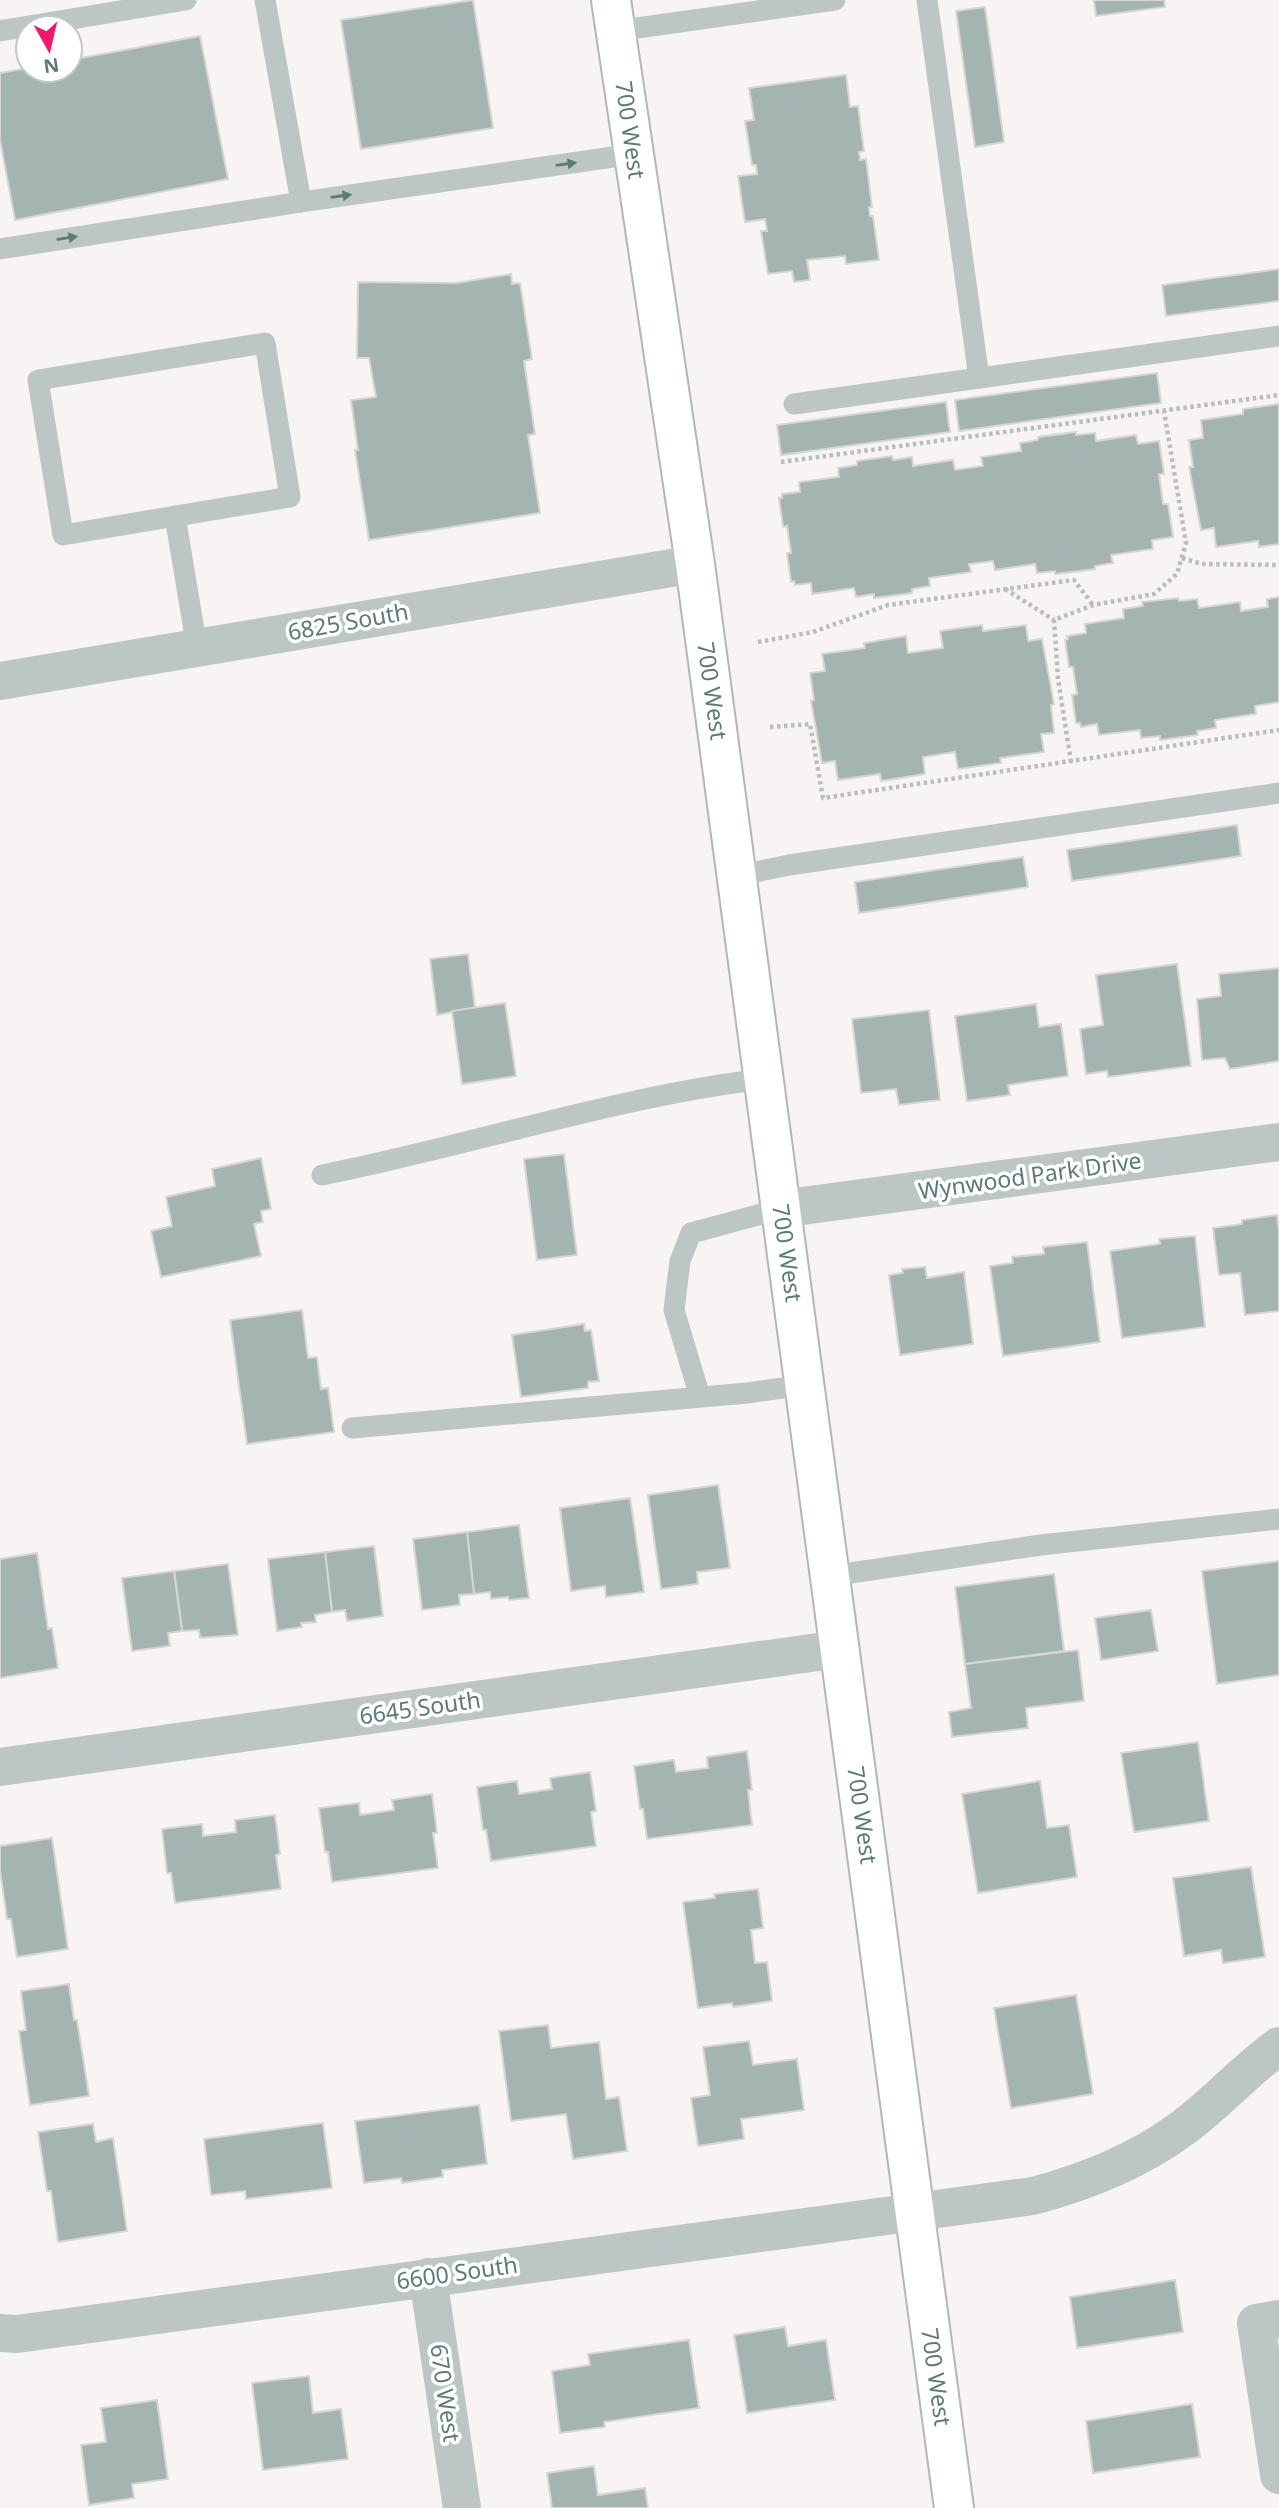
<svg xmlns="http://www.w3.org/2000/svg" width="1279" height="2508" font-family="'Noto Sans',sans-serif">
<rect width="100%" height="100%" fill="#f7f4f3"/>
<g fill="#a3b4b1" stroke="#d8d6d5" stroke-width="2">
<path d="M 473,0 L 493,128 L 361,149 L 341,20 Z"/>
<path d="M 1094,0 L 1164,0 L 1165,7 L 1096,16 Z"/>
<path d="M 985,7 L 1004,142 L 975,147 L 956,11 Z"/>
<path d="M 200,36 L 228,179 L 15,220 L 0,140 L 0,73 L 28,68 L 28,70 L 70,70 L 70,60 Z"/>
<path d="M 846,75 L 850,107 L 858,106 L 864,151 L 859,152 L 860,160 L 866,159 L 872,207 L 869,207 L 870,216 L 873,216 L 879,260 L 846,264 L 845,256 L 807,260 L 810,280 L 794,282 L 792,271 L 768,274 L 761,231 L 767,231 L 765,219 L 745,222 L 738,176 L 757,174 L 756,165 L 752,165 L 745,121 L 754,120 L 749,88 Z"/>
<path d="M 1279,269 L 1279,301 L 1166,316 L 1162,285 Z"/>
<path d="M 511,274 L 512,284 L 520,283 L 532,359 L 524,361 L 535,434 L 528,435 L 540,513 L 369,540 L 355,450 L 358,450 L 351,400 L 376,397 L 369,358 L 357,358 L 358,282 L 456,283 Z"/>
<path d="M 1157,373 L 1161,403 L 959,431 L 955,400 Z"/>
<path d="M 946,402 L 950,432 L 781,455 L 777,425 Z"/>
<path d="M 1279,404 L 1279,544 L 1259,547 L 1258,541 L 1216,547 L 1214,528 L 1201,530 L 1189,467 L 1193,467 L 1189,440 L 1203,438 L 1201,420 L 1243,414 L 1243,409 Z"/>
<path d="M 1076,432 L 1076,435 L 1095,433 L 1096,441 L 1136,435 L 1138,444 L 1159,441 L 1164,474 L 1159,474 L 1163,504 L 1168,504 L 1173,537 L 1152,540 L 1153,549 L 1111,555 L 1113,563 L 1095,566 L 1095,569 L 1055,574 L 1055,571 L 1037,573 L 1035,564 L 995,570 L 993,561 L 969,564 L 971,572 L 929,578 L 930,586 L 912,589 L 912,593 L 874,598 L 874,594 L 856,597 L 854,588 L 812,594 L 811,583 L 795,585 L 794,581 L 791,582 L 787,553 L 791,553 L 787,526 L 783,527 L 779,498 L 782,498 L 782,494 L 800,492 L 799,482 L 839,477 L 838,468 L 857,465 L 857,461 L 892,456 L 893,460 L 912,457 L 913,466 L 953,460 L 955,470 L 983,466 L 981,457 L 1021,451 L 1020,443 L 1038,440 L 1038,437 Z"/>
<path d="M 1279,597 L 1279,702 L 1255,706 L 1256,714 L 1215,720 L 1216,728 L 1197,731 L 1198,735 L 1160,740 L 1160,736 L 1141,738 L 1140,730 L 1099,735 L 1097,724 L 1081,727 L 1080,723 L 1076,723 L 1072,695 L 1077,694 L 1073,667 L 1069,667 L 1065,640 L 1068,639 L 1067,636 L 1086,633 L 1085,624 L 1124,618 L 1123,609 L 1143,606 L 1142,602 L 1178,598 L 1179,601 L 1197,599 L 1199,608 L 1240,602 L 1241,611 L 1268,607 L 1267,599 Z"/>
<path d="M 982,625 L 983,631 L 1026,625 L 1028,641 L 1042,639 L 1054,704 L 1051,705 L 1054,733 L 1041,734 L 1044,752 L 1000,758 L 1001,763 L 958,769 L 955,752 L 923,757 L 925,774 L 881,781 L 880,774 L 838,780 L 835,761 L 822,763 L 811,701 L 814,700 L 810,673 L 825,671 L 822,654 L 865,648 L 864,643 L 906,636 L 908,653 L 943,648 L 940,631 Z"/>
<path d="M 1237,825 L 1241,856 L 1072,881 L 1067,850 Z"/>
<path d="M 1023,857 L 1028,887 L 859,913 L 855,882 Z"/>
<path d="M 468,954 L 475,1008 L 437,1015 L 430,959 Z"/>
<path d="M 1177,964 L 1191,1066 L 1108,1077 L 1107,1071 L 1086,1074 L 1080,1029 L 1103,1025 L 1096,975 Z"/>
<path d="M 1279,968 L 1279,1061 L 1230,1069 L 1225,1058 L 1202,1060 L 1197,999 L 1221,996 L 1219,974 Z"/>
<path d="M 505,1003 L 516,1076 L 462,1084 L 452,1011 Z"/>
<path d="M 1036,1004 L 1039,1027 L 1061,1024 L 1068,1076 L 1008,1085 L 1010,1095 L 967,1101 L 955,1016 Z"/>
<path d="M 929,1010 L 940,1100 L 899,1105 L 896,1089 L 861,1093 L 852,1019 Z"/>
<path d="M 564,1154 L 577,1255 L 537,1260 L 524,1159 Z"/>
<path d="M 261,1158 L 271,1209 L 261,1211 L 263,1222 L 254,1224 L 261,1256 L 161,1277 L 151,1231 L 172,1226 L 166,1197 L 215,1186 L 212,1169 Z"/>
<path d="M 1277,1215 L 1279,1232 L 1279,1311 L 1245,1315 L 1240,1273 L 1219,1275 L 1213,1228 L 1242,1224 L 1242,1220 Z"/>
<path d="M 1195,1236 L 1205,1327 L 1122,1338 L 1110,1251 L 1160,1244 L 1159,1239 Z"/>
<path d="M 1087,1242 L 1100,1342 L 1003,1356 L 990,1266 L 1013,1263 L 1012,1257 L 1044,1254 L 1043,1247 Z"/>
<path d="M 925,1267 L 927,1278 L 964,1272 L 973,1344 L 900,1355 L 889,1275 L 903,1273 L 902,1269 Z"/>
<path d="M 302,1310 L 308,1358 L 317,1357 L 321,1389 L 328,1388 L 334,1432 L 247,1444 L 230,1320 Z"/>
<path d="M 584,1324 L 585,1331 L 591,1330 L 599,1381 L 588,1382 L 588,1388 L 521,1397 L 512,1335 Z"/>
<path d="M 718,1485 L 730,1568 L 697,1572 L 698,1584 L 661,1589 L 648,1495 Z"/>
<path d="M 630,1498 L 644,1592 L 606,1597 L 605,1586 L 571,1591 L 560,1508 Z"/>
<path d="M 519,1525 L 529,1598 L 509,1600 L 508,1597 L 491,1599 L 490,1592 L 474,1594 L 467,1532 Z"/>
<path d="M 467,1532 L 474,1594 L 459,1595 L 460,1605 L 422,1610 L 413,1539 Z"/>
<path d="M 374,1546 L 383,1616 L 347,1621 L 345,1610 L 332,1612 L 325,1552 Z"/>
<path d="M 325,1552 L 332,1612 L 315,1615 L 316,1622 L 301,1623 L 302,1627 L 277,1631 L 268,1559 Z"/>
<path d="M 37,1553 L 48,1629 L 52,1628 L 58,1668 L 0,1678 L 0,1559 Z"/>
<path d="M 1279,1561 L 1279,1675 L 1217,1684 L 1202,1571 Z"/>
<path d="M 228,1564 L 238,1635 L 200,1638 L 199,1630 L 182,1631 L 174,1571 Z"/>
<path d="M 174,1571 L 182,1631 L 168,1633 L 170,1646 L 132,1651 L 122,1578 Z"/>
<path d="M 1054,1574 L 1064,1651 L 965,1664 L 955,1587 Z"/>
<path d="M 1151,1610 L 1158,1651 L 1101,1660 L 1095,1618 Z"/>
<path d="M 1078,1650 L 1084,1701 L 1026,1708 L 1028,1728 L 952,1737 L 949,1712 L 971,1708 L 965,1664 Z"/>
<path d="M 1198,1742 L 1209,1821 L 1134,1832 L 1121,1753 Z"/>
<path d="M 747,1751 L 752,1790 L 748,1790 L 752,1825 L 647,1839 L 643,1809 L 640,1809 L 634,1766 L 674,1760 L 676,1772 L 708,1768 L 707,1757 Z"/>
<path d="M 590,1772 L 596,1811 L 591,1812 L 596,1846 L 491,1861 L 486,1830 L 483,1830 L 477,1787 L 517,1781 L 519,1794 L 552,1789 L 550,1778 Z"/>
<path d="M 1040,1781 L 1047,1828 L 1069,1825 L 1077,1877 L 978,1893 L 962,1794 Z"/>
<path d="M 432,1794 L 437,1833 L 433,1833 L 438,1868 L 332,1882 L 328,1852 L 325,1852 L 319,1808 L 359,1803 L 360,1815 L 394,1810 L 392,1800 Z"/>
<path d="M 275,1815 L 280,1854 L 276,1855 L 281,1889 L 175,1903 L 171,1873 L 167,1873 L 162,1829 L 202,1824 L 203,1836 L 236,1832 L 235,1820 Z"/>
<path d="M 52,1838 L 68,1949 L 17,1957 L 11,1919 L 7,1919 L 0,1870 L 0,1846 Z"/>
<path d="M 1251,1867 L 1265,1957 L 1223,1963 L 1221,1950 L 1184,1956 L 1173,1878 Z"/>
<path d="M 758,1889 L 763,1928 L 751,1930 L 755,1963 L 767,1962 L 772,2001 L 733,2007 L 732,2003 L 698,2008 L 683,1902 L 715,1898 L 714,1894 Z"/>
<path d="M 69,1984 L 74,2020 L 77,2020 L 89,2096 L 30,2105 L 19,2031 L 26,2030 L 21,1991 Z"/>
<path d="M 1076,1995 L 1093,2094 L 1011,2108 L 994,2008 Z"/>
<path d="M 548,2025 L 551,2048 L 599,2042 L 606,2099 L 619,2097 L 627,2151 L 573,2159 L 566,2114 L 511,2121 L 499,2031 Z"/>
<path d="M 749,2041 L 753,2065 L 797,2059 L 804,2110 L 741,2119 L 744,2139 L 698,2146 L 691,2098 L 710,2095 L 703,2047 Z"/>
<path d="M 479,2105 L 487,2164 L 442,2170 L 443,2177 L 402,2183 L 401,2178 L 364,2183 L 355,2121 Z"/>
<path d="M 323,2123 L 332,2188 L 246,2199 L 245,2191 L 211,2195 L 204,2139 Z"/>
<path d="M 93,2124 L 96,2142 L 113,2138 L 127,2231 L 58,2242 L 51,2191 L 47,2191 L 38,2132 Z"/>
<path d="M 1175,2280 L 1183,2332 L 1077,2348 L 1070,2297 Z"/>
<path d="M 785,2327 L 788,2346 L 826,2340 L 835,2400 L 747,2413 L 734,2335 Z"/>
<path d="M 689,2340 L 699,2408 L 604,2422 L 605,2427 L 560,2433 L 552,2371 L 590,2365 L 588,2354 Z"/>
<path d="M 309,2376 L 313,2413 L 341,2409 L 348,2459 L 263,2470 L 252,2383 Z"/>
<path d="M 157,2400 L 168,2479 L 132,2484 L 134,2498 L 89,2505 L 81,2445 L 106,2442 L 101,2408 Z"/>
<path d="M 1192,2404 L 1200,2457 L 1093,2473 L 1086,2421 Z"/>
<path d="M 594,2466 L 598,2495 L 645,2488 L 648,2508 L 552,2508 L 547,2473 Z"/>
</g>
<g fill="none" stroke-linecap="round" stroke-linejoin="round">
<g stroke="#acbab7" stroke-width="42">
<path id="secondary" d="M 611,0 L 695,564 L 954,2508"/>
</g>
<g stroke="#b7bebd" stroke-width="4.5" stroke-dasharray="3.5 3.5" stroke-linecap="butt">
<path d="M 781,462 L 1279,395"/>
<path d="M 1182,558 L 1202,564 L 1279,565"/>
<path d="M 1005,589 L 1054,620"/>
<path d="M 758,642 L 813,632 L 888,605 L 1074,580 L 1093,605"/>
<path d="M 770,727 L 810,724 L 823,798 L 1279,730"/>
<path d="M 1071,762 L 1058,679 L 1054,620 L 1093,605 L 1154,594 L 1177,574 L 1186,543 L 1164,411"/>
</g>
<g stroke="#bcc6c4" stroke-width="21">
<path d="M 265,0 L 301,202"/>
<path d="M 927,0 L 979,378"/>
<path d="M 0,31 L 186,0"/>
<path d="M 616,31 L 835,0"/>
<path d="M 0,249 L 301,202 L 634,154"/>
<path d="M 265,343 L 290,497 L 63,535 L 38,380 Z"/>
<path d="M 794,404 L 1279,336"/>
<path d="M 175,516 L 197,648"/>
<path d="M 736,876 L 789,865 L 1279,793"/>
<path d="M 322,1175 C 469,1146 614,1097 763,1079"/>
<path d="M 700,1397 L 674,1310 L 680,1261 L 691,1233 L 780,1209"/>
<path d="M 352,1428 L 747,1393 L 804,1385"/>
<path d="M 830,1576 L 1041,1545 L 1279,1519"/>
</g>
<g stroke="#bcc6c4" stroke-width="38">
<path d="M 0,681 L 695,564"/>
<path d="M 780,1209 L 1279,1142"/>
<path d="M 0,1767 L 839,1649"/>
<path d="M 428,2277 L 462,2508"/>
<path d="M 1279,2319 L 1256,2323 L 1279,2475"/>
<path d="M 0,2333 L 17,2334 L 1033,2196 C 1086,2182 1136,2162 1180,2130 C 1215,2105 1244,2071 1279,2046"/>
</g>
<use href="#secondary" stroke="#fff" stroke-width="38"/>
</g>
<defs><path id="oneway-solid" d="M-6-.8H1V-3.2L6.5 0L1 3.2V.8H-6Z" transform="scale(1.75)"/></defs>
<g fill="#5b7b75">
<use href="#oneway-solid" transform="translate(566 164) rotate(-8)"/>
<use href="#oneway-solid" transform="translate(341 196) rotate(-8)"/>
<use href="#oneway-solid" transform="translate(67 238) rotate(-9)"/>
</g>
<g text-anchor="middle" stroke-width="7" stroke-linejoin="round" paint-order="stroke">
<g font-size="23" fill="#5b7b75" stroke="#fff">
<text transform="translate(630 130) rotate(82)" y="8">700 West</text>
<text transform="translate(348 622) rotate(-10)" y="8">6825 South</text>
<text transform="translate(712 691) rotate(82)" y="8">700 West</text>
<text transform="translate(1030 1176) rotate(-8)" y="8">Wynwood Park Drive</text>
<text transform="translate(787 1253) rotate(82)" y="8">700 West</text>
<text transform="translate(420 1708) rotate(-8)" y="8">6645 South</text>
<text transform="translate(862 1815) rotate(82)" y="8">700 West</text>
<text transform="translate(457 2273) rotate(-8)" y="8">6600 South</text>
<text transform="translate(936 2377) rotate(82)" y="8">700 West</text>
<text transform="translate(445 2393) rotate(82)" y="8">670 West</text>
</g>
</g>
<g transform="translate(49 49) rotate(172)"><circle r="33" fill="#ffffff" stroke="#bdcac8" stroke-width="2"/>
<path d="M0-5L12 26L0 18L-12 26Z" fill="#f1186c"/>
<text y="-10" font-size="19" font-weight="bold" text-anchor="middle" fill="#5b7b75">N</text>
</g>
</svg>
